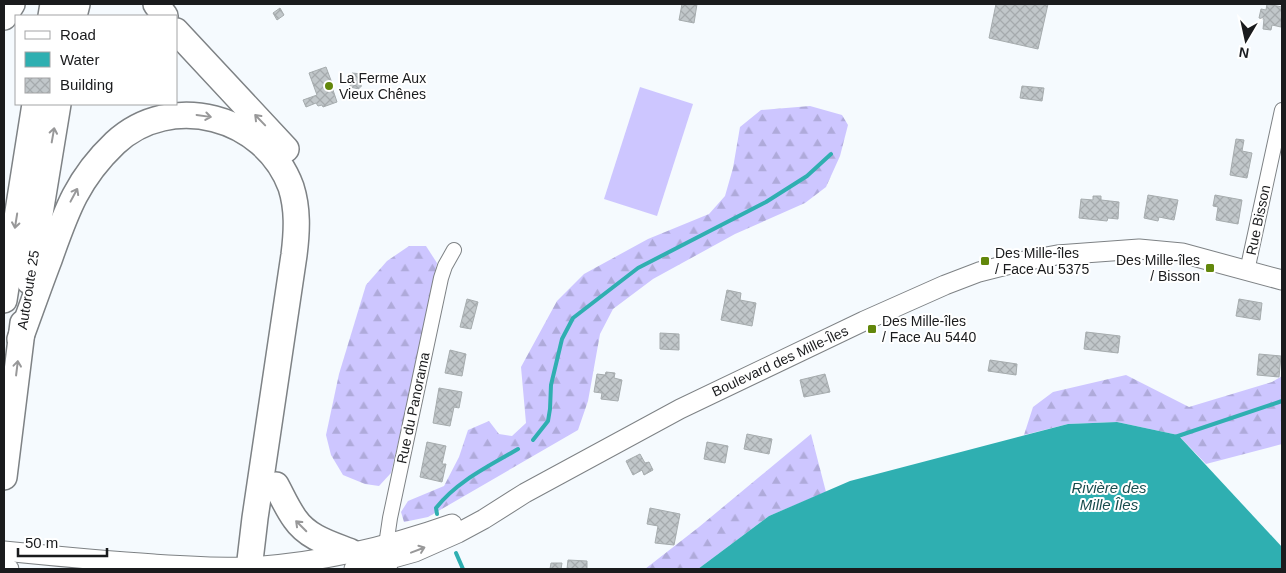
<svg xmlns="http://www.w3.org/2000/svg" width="1286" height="573" font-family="Arial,sans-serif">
<defs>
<pattern id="forest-firs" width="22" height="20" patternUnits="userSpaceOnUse" patternTransform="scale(1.25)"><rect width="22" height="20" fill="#cdc6ff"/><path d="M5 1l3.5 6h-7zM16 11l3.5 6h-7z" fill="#afaada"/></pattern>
<pattern id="building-cross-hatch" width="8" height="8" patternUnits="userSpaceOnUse" patternTransform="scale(1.25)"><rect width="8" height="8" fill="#c1c7ca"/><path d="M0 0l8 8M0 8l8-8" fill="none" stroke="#a5aaad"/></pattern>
</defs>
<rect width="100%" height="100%" fill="#f5fafe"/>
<g fill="url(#forest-firs)">
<path d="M 810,106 L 842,115 L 848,125 L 840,156 L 826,187 L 805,203 L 735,234 L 653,279 L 613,309 L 600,334 L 588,401 L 578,430 L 428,517 L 404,522 L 401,512 L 408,501 L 444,486 L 459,457 L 468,430 L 489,421 L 499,434 L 512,436 L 526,423 L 521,367 L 557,301 L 584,274 L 648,239 L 709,214 L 725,196 L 733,168 L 740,127 L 761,110 Z"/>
<path d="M 409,246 L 426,246 L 437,263 L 421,344 L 391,473 L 379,486 L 365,484 L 343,475 L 331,455 L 326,435 L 339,374 L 366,285 L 387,261 Z"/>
<path d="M 1126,375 L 1189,407 L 1272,382 L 1282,376 L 1282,444 L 1206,464 L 1178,435 L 1117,422 L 1068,424 L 1024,435 L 1033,407 L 1053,392 Z"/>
<path d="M 811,434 L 826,492 L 769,516 L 698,569 L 645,569 L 699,527 Z"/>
</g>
<path fill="#cdc6ff" d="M 640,87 L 693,104 L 657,216 L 604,199 Z"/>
<path fill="#2fafb1" d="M 1117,422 L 1178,435 L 1282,547 L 1282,569 L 698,569 L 769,516 L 850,481 L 1068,424 Z"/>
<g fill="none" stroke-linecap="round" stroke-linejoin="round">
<g stroke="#2fafb1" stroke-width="4">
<path d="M 1175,437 L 1282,401"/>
<path d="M 533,440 L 548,421 L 550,409 L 551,385 L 562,339 L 573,318 L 638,268 L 766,202 L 807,176 L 831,154"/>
<path d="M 437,514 L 436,508 C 457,481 489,466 518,449"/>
<path d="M 456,553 L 463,569"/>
</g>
</g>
<g fill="url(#building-cross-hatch)" stroke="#a6acae">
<path d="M 682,4 L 697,4 L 694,23 L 679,20 Z"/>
<path d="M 996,4 L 1048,4 L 1038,49 L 989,38 Z"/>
<path d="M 1267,4 L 1282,7 L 1281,27 L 1272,25 L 1271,30 L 1263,29 L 1264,19 L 1259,18 L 1261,9 L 1266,10 Z"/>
<path d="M 280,8 L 284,15 L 277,20 L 273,13 Z"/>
<path d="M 326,67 L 332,83 L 331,84 L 337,102 L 323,107 L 322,105 L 318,106 L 316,103 L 306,107 L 303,100 L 317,95 L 309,73 Z"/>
<path d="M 352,73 L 362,74 L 361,87 L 359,87 L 359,89 L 350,87 Z"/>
<path d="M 1022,86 L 1044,88 L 1042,101 L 1020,98 Z"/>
<path d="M 1236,139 L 1244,140 L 1242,151 L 1252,153 L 1247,178 L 1230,175 Z"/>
<path d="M 1148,195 L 1178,200 L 1174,220 L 1159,217 L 1158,221 L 1144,218 Z"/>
<path d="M 1215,195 L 1242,200 L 1238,224 L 1216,220 L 1218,207 L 1213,206 Z"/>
<path d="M 1093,196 L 1101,196 L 1101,200 L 1119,202 L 1118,219 L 1108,218 L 1107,221 L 1079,218 L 1081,199 L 1093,200 Z"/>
<path d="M 727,290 L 741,293 L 740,300 L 756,303 L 752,326 L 721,320 Z"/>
<path d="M 467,299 L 478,302 L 471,329 L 460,327 Z"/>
<path d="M 1239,299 L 1262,303 L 1260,320 L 1236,316 Z"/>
<path d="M 1086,332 L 1120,336 L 1118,353 L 1084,349 Z"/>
<path d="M 660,333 L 679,334 L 679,350 L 660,349 Z"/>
<path d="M 450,350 L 466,354 L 462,376 L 445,373 Z"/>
<path d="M 1259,354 L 1281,356 L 1279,377 L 1257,375 Z"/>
<path d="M 990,360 L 1017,364 L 1016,375 L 988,371 Z"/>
<path d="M 606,372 L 615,373 L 614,378 L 622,380 L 618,401 L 601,399 L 602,393 L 594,392 L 597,374 L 605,375 Z"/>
<path d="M 825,374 L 830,392 L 804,397 L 800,380 Z"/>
<path d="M 439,388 L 462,392 L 459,408 L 454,407 L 450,426 L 433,423 Z"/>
<path d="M 747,434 L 772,439 L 769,454 L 744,449 Z"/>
<path d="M 427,442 L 446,446 L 442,464 L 446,464 L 442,482 L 420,477 Z"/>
<path d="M 707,442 L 728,446 L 725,463 L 704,459 Z"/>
<path d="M 640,454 L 645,463 L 649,462 L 653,470 L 644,475 L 642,470 L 633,475 L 626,461 Z"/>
<path d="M 650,508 L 680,514 L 674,545 L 655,543 L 658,526 L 647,524 Z"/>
<path d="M 568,560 L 587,561 L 587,569 L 567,569 Z"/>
<path d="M 551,563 L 562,563 L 561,569 L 550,569 Z"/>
</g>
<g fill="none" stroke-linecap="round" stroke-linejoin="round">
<g stroke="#7e8285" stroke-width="16">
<g id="street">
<path d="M 1247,271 L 1282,110"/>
<path d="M 390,569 L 386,545 L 390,518 L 441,278 L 445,266 L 454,250"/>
</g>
</g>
<g stroke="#7e8285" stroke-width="21">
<g id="secondary">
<path d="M 4,551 C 54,556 104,561 154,564 C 186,566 217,568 249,567 C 318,563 387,547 452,524"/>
<path d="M 4,569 L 9,569"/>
<path d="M 354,569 L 415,552 L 458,533 L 484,519 L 525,493 L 680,409 L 864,321 L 945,285 L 979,272 L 1019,262 L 1057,255 L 1139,249 L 1182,253 L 1282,280"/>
</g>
</g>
<g stroke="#7e8285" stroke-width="28">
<g id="highway">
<path d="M 156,4 L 165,16"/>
<path d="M 51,16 L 53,4"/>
<path d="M 74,16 L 77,4"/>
<path d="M 4,17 L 12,4"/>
<path d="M 176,31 L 286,149"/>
<path d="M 29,281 L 58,104"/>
<path d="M 4,300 L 35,104"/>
<path d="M 20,339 C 30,312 39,286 49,260 C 66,212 77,179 115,143 C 171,91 265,116 291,187 C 298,209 297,231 294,255 L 255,518 L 249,569"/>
<path d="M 4,477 L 23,323"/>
<path d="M 276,485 C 282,496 287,508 295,519 C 308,538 331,544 351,552"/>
</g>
</g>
<use href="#street" stroke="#fff" stroke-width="14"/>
<use href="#secondary" stroke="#fff" stroke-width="19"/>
<use href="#highway" stroke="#fff" stroke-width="25"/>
</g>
<defs><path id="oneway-shaft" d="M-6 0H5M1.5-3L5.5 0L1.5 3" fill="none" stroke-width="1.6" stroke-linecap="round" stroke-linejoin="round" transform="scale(1.25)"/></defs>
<g stroke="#989899">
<use href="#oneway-shaft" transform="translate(204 116) rotate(8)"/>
<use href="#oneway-shaft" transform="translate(260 120) rotate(-134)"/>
<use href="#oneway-shaft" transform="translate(53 135) rotate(-80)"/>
<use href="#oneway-shaft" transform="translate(74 195) rotate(-62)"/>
<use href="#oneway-shaft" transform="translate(16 221) rotate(99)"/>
<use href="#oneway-shaft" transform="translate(17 368) rotate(-83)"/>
<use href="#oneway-shaft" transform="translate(301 526) rotate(-135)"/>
<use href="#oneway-shaft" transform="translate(418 550) rotate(-21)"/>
</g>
<g fill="#62870b" stroke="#fff" stroke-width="2">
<circle cx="329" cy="86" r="5"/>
<rect x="980" y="256" width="10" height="10" rx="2.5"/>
<rect x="1205" y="263" width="10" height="10" rx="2.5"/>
<rect x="867" y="324" width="10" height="10" rx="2.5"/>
</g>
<g text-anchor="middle" stroke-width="4" stroke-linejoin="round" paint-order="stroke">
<g font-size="14" fill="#1a1b1d" stroke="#fff" text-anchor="start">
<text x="339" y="83">La Ferme Aux<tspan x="339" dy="16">Vieux Chênes</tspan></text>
<text x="995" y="258">Des Mille-îles<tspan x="995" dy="16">/ Face Au 5375</tspan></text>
<text x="1200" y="265" text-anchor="end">Des Mille-îles<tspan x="1200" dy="16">/ Bisson</tspan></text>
<text x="882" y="326">Des Mille-îles<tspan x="882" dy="16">/ Face Au 5440</tspan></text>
</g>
<g font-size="14" fill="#1a1b1d" stroke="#fff">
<text transform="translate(1258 220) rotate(-78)" y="5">Rue Bisson</text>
<text transform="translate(28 290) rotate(-81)" y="5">Autoroute 25</text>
<text transform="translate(780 361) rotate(-25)" y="5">Boulevard des Mille-Îles</text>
<text transform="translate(413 408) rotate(-78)" y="5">Rue du Panorama</text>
</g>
<g font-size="15" font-style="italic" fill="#194d4e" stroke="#fff">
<text x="1109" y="493">Rivière des<tspan x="1109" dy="17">Mille Îles</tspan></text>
</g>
</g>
<rect width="1286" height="573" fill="none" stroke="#1a1b1d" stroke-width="10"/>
<rect x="15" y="15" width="162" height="90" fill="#ffffff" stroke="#a3a4a5"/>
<rect x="25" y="31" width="25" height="8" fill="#ffffff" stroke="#a3a4a5"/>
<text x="60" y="40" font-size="15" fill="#1a1b1d">Road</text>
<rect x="25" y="52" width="25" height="15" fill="#2fafb1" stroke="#a3a4a5"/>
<text x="60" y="65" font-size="15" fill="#1a1b1d">Water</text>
<rect x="25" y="78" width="25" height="15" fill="url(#building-cross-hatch)" stroke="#a3a4a5"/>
<text x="60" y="90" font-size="15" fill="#1a1b1d">Building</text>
<g transform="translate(1246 40) rotate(189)" stroke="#ffffff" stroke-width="4" paint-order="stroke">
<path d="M0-4L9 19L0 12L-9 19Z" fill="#1a1b1d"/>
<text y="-8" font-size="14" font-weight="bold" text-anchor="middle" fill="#1a1b1d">N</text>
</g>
<path d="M18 548v8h89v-8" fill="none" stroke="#1a1b1d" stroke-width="2.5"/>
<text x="25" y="548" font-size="15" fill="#1a1b1d" stroke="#ffffff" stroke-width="4" paint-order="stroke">50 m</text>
</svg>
